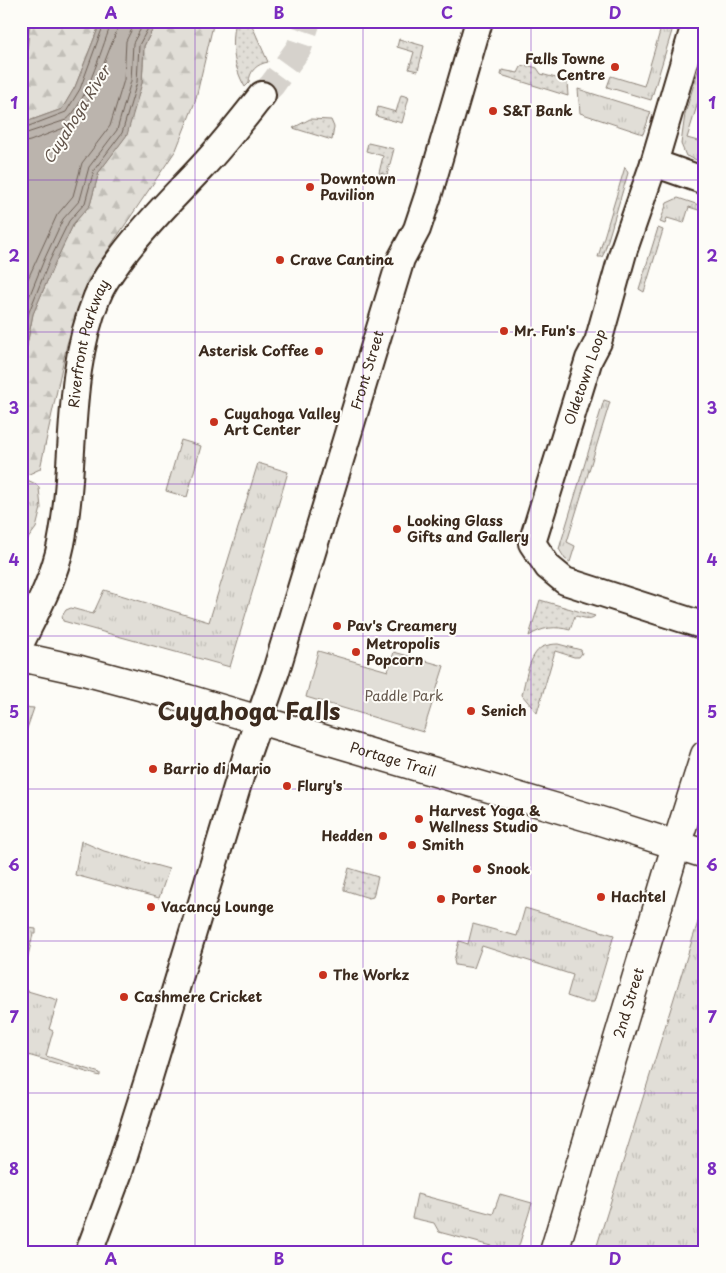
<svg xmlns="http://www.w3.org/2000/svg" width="726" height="1273" font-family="'Playpen Sans',sans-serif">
<defs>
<pattern id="grass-tufts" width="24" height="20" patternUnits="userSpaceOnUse" patternTransform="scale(1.25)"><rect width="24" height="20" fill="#e1ded7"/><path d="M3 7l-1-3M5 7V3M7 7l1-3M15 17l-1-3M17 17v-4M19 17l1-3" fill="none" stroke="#c2bfb8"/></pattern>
<pattern id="forest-firs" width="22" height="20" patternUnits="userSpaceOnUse" patternTransform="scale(1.25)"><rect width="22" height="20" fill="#e1ded7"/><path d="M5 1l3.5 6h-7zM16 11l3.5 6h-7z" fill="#c2bfb8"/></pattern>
<pattern id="garden-dots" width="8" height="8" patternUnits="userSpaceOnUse" patternTransform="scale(1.25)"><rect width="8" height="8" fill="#e1ded7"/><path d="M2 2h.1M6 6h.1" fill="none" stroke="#c2bfb8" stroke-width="1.8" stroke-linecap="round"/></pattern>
</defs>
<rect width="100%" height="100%" fill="#fdfcf7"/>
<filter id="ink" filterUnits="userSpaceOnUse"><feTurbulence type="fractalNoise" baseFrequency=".02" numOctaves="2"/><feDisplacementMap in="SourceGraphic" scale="10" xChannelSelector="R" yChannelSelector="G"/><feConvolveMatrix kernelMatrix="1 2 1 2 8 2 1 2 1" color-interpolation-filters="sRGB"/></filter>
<g filter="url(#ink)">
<g fill="url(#grass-tufts)" stroke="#8e847a">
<path d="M 21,21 L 30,21 L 27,51 L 21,64 Z"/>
<path d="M 663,21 L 675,21 L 651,100 L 607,87 L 611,76 L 644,86 Z"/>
<path d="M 700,64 L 705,68 L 705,80 L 687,138 L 705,143 L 705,163 L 686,156 L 681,144 L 685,114 Z"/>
<path d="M 578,89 L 651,112 L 643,134 L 580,113 Z"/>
<path d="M 678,198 L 705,207 L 705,212 L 689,207 L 684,223 L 667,218 L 665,224 L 660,222 L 667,203 Z"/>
<path d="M 604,400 L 610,402 L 567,542 L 575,546 L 570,562 L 565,559 L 559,549 Z"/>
<path d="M 181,440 L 201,446 L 187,497 L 166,491 Z"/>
<path d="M 258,463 L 288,472 L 230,667 L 63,621 L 62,616 L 66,610 L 71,608 L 93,614 L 104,590 L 209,622 Z"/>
<path d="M 25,479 L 36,484 L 39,488 L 41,508 L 36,528 L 21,548 L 21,524 L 27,514 L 29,504 L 26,490 L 21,491 L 21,483 Z"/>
<path d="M 21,707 L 34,708 L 21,746 Z"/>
<path d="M 81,841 L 104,851 L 169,869 L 159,898 L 75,875 Z"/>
<path d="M 525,908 L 614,935 L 594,1002 L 585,1002 L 567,996 L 573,975 L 482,946 L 474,968 L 455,965 L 454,960 L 459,941 L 468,944 L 473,924 L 517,936 Z"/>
<path d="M 705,913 L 705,1252 L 595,1252 L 689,950 L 699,919 Z"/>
<path d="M 21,989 L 58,1000 L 49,1029 L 53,1031 L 46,1056 L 100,1073 L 100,1076 L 21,1053 Z"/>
<path d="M 417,1194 L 493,1214 L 500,1194 L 532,1203 L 517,1252 L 513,1252 L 439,1232 L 434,1223 L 412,1218 Z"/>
</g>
<g fill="url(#forest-firs)" stroke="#8e847a">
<path d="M 30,21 L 101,21 L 75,87 L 62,109 L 26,122 L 21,125 L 21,64 L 27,51 Z"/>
<path d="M 157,21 L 214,21 L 195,102 L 176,150 L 95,269 L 79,307 L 67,344 L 40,469 L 27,475 L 21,476 L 21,364 L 26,350 L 33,314 L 54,265 L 74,223 L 90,205 L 99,172 L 125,137 L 142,83 L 144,46 Z"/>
</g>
<path fill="#e1ded7" stroke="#8e847a" d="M 318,651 L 388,671 L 394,652 L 444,666 L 423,732 L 306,697 Z"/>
<g fill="url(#garden-dots)" stroke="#8e847a">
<path d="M 236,21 L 250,21 L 268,62 C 257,64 249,71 249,83 L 245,87 C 233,66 231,44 236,21 Z"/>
<path d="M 399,39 L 424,46 L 418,71 L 409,69 L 414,52 L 397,47 Z"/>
<path d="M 527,65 L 537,68 L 541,74 L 567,81 L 568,96 L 501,75 L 502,70 L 518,73 L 521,67 Z"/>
<path d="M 401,95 L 409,97 L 402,123 L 376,116 L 378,107 L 396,112 Z"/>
<path d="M 310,119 L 331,120 L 334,127 L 332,140 L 293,128 Z"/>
<path d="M 368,143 L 394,149 L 387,175 L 379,173 L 383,156 L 366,151 Z"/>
<path d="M 625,167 L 628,173 L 604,253 L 602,257 L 598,257 Z"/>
<path d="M 658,228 L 663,230 L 644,292 L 639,289 Z"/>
<path d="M 540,600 L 595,616 C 590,621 582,617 575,616 L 570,630 C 556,626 542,627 529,636 Z"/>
<path d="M 558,644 L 581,650 L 582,653 L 579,657 L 574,657 L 555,651 L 537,713 L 522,695 C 525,681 529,655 542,647 C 547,645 553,644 558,644 Z"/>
<path d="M 349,868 L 378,877 L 373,897 L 369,898 L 344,890 L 344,887 Z"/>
<path d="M 21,927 L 36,929 L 36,934 L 33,934 L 25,969 L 21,951 Z"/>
</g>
<path fill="#bbb4ad" stroke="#887d74" d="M 101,21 L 157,21 L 144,46 L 142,83 L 127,135 L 99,172 L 90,205 L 74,223 L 54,265 L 33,314 L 26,350 L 21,364 L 21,125 L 26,122 L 62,109 L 75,87 Z"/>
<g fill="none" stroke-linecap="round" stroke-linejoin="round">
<g stroke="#6e6157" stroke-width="1">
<path d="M 21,129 L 66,112 L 80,89 L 105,21"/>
<path d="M 21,135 L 66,120 C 84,108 102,48 110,27 L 111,21"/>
<path d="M 21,143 L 30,141 L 69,126 L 77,121 L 92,94 L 117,30 L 119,21"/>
<path d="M 21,294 L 57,215 L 73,196 L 82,163 L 110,126 L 124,80 L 126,41 L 136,21"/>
<path d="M 21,317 L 44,260 L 63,219 L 80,200 L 89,167 L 117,130 L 131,81 L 133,43 L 145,21"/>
<path d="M 21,349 L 29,312 L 49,262 L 69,221 L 85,203 L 94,170 L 122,133 L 137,82 L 139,45 L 152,21"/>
</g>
<path stroke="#d6d2cc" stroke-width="26" stroke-dasharray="26 13" stroke-linecap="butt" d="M 262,95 L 272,85 L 299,48 L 308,21"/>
<g stroke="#3b2a1e" stroke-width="30">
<g id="minor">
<path d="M 696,21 L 654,163 L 624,249 L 598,342 L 589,359 L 532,543 L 548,567 L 565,581 L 705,626"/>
<path d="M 654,163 L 705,181"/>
<path id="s1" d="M 21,642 C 37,610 54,579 61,544 C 77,462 65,375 97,297 C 103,281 113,269 123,255 C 147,223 174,197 201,168 C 223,145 242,120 262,95"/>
<path id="s2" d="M 89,1252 L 119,1172 L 149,1077 L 247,754 L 276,671 L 401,259 L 417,229 L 428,196 L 479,21"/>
</g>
</g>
<g stroke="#3b2a1e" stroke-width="31">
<g id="major">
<path id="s3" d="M 21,657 L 80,670 L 188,699 L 594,819 L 705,854"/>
<path id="s4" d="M 554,1252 L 676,846 L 705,755"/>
</g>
</g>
<use href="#minor" stroke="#fdfcf7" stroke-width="26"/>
<use href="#major" stroke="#fdfcf7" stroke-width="28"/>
</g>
</g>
<path fill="none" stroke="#7b2cbf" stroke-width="1" stroke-opacity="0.55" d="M 195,21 L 195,1252M 363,21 L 363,1252M 531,21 L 531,1252M 21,180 L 705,180M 21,332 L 705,332M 21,484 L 705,484M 21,636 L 705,636M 21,789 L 705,789M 21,941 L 705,941M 21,1093 L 705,1093"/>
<g fill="#c8321e" stroke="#fdfcf7" stroke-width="2">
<circle cx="615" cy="67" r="5"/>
<circle cx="493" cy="111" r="5"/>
<circle cx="310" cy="187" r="5"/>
<circle cx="280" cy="260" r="5"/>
<circle cx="504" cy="331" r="5"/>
<circle cx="319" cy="351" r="5"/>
<circle cx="214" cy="422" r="5"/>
<circle cx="397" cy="529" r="5"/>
<circle cx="337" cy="626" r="5"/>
<circle cx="356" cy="652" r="5"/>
<circle cx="471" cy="711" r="5"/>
<circle cx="153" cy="769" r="5"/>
<circle cx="287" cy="786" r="5"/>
<circle cx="419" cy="819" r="5"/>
<circle cx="383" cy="836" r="5"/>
<circle cx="412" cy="845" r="5"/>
<circle cx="477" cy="869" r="5"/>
<circle cx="601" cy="897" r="5"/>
<circle cx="441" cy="899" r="5"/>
<circle cx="151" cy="907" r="5"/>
<circle cx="323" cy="975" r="5"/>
<circle cx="124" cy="997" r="5"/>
</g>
<g text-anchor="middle" stroke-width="4" stroke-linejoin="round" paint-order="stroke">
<g font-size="14" font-weight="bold" fill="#3b2a1e" stroke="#fdfcf7" text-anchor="start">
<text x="605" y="64" text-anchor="end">Falls Towne<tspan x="605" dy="16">Centre</tspan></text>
<text x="503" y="116">S&amp;T Bank</text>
<text x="320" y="184">Downtown<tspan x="320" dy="16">Pavilion</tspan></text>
<text x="290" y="265">Crave Cantina</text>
<text x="514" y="336">Mr. Fun's</text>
<text x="309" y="356" text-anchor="end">Asterisk Coffee</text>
<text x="224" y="419">Cuyahoga Valley<tspan x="224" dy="16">Art Center</tspan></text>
<text x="407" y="526">Looking Glass<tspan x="407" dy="16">Gifts and Gallery</tspan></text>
<text x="347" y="631">Pav's Creamery</text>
<text x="366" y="649">Metropolis<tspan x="366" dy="16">Popcorn</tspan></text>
<text x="481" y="716">Senich</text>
<text x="163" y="774">Barrio di Mario</text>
<text x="297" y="791">Flury's</text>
<text x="429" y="816">Harvest Yoga &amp;<tspan x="429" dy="16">Wellness Studio</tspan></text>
<text x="373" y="841" text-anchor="end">Hedden</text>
<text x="422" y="850">Smith</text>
<text x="487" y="874">Snook</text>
<text x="611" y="902">Hachtel</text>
<text x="451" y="904">Porter</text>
<text x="161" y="912">Vacancy Lounge</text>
<text x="333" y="980">The Workz</text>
<text x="134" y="1002">Cashmere Cricket</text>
</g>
<g font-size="14" fill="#3b2a1e" stroke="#fdfcf7">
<text dy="5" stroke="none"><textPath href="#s1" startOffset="309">Riverfront Parkway</textPath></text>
<text dy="5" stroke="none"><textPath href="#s2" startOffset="925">Front Street</textPath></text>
<text transform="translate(585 377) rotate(-71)" y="5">Oldetown Loop</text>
<text dy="5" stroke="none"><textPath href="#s3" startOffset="386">Portage Trail</textPath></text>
<text dy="5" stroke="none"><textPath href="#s4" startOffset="260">2nd Street</textPath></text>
</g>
<g font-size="14" fill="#64574c" stroke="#fdfcf7">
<text x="404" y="701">Paddle Park</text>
</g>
<g font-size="15" font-style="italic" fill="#615349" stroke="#fdfcf7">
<text transform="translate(77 115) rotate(-58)" y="5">Cuyahoga River</text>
</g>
<g font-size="24" font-weight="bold" fill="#3b2a1e" stroke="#fdfcf7">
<text x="249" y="720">Cuyahoga Falls</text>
</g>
</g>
<rect width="726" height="1273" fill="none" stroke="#fdfcf7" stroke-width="55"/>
<rect x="28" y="28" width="670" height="1218" fill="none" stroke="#7b2cbf" stroke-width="2"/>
<g font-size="16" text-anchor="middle" font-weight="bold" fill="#7b2cbf">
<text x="111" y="19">A</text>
<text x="279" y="19">B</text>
<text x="447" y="19">C</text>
<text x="615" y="19">D</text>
<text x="14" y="109">1</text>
<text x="712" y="109">1</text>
<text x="14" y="262">2</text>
<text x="712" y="262">2</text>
<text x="14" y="414">3</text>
<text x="712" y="414">3</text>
<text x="14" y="566">4</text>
<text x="712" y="566">4</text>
<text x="14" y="718">5</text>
<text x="712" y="718">5</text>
<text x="14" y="871">6</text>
<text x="712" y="871">6</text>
<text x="14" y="1023">7</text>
<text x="712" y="1023">7</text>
<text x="14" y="1175">8</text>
<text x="712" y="1175">8</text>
<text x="111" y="1265">A</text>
<text x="279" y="1265">B</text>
<text x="447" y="1265">C</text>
<text x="615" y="1265">D</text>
</g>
</svg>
